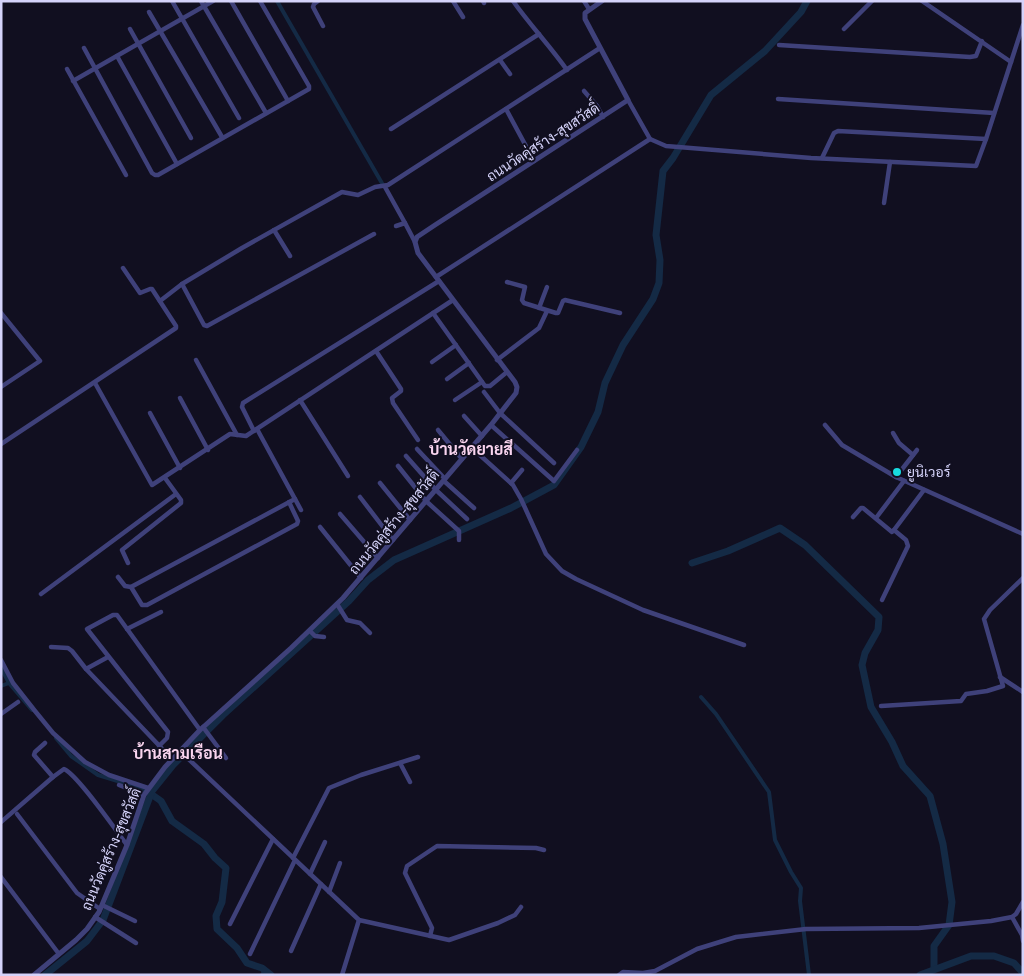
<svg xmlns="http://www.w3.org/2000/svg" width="1024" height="976" font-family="'Golos Text',Sarabun,sans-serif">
<rect width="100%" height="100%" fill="#110f20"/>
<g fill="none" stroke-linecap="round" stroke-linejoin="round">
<g stroke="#142a45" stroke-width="4">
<path d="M 277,1 L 383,185"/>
<path d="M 1,668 L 9,683 L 32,710"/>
<path d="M 1,686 L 9,683"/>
<path d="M 701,697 L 716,714 L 769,792 L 775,840 L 791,872 L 801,888 L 800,901 L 809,975"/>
<path d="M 56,738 L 71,756 L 98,775 L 134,786 L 151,794"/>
<path d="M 262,975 L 265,970"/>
</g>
<g stroke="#142a45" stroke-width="7">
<path d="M 692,563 L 728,551 L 780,528 L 805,545 L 879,617 L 878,630 L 865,653 L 862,665 L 871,707 L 892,742 L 903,766 L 930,796 L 943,844 L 952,902 L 949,925 L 934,946 L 934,969"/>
<path d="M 151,794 L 161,801 L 172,821 L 204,844 L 215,858 L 226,868 L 222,902 L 216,916 L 217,929 L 237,948 L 247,963 L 262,968 L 271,975"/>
<path d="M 45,975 L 87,941 L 103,920 L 152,791 L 173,765 L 223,715 L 349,601 L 368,580 L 394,560 L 511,508 L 554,485 L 581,447 L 598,412 L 605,383 L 623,345 L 653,299 L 659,283 L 660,260 L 656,235 L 663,171 L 673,158 L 711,95 L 765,51 L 801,12 L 807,1"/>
<path d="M 920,975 L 971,956 L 994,956 L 1014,963 L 1023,973"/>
</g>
<g stroke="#3f417a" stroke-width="4.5">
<path d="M 172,1 L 239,118"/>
<path d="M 201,1 L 266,113"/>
<path d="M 231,1 L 288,101"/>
<path d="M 318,1 L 314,4 L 313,7 L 323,26"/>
<path d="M 453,1 L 463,17"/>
<path d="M 483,1 L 484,3"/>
<path d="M 513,1 C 530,25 550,46 567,70"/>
<path d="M 584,1 L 589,9"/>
<path d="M 922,1 L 1011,62"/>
<path d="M 149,12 L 222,137"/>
<path d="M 130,29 L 191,138"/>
<path d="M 844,29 L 872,1"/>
<path d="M 779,45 L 970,57 L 976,56 L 982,41"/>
<path d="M 84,48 L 152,173 L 155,175 L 158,175 L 309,89 L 309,86 L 260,1"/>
<path d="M 117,56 L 177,164"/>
<path d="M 500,60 L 510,74"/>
<path d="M 67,69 L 126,175"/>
<path d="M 73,81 L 213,1"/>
<path d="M 584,91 L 597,106 L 603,117"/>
<path d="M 778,99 L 994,113"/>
<path d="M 628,100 L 650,139 L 666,146 L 811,158 L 976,166 L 986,139 L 1023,25"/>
<path d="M 506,109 L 534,161"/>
<path d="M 391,129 L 539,34"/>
<path d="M 822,158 L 834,133 L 838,131 L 986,139"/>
<path d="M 385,187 L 405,223"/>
<path d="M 884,203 L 890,162"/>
<path d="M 396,226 L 405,223 L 415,242"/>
<path d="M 274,230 L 290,256"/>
<path d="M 436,277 L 650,139"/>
<path d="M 507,282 L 525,287 L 522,300 L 524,303 L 556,313 L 558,313 L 563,301 L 565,300 L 620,313"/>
<path d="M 182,284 L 204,325 L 207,326 L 374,234"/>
<path d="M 160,301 L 182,284 L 242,248 L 342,192 L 358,195 L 375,187 L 388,185 L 600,48"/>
<path d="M 539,308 L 547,287"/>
<path d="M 1,313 L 40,361 L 1,387"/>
<path d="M 433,313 L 485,386 L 490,386 L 507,372"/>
<path d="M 376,351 L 401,389 L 401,391 L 392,398 L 393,403 L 418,440"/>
<path d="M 196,360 L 237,435"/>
<path d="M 497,360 L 539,328 L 547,311"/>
<path d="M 432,362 L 456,345"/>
<path d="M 447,379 L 469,363"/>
<path d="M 95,383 L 152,485 L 230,434 L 246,436 L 453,300"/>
<path d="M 484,392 L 500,413 L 554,463"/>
<path d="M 180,398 L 208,450"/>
<path d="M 300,400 L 348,476"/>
<path d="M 455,400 L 482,382"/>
<path d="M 150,413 L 180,468"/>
<path d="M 464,416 L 482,436"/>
<path d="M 491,425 L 554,481 L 577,450"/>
<path d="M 825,425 L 842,445 L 896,477 L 1023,534"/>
<path d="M 257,429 L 301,510"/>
<path d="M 438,430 L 462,459"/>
<path d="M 254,431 L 242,407 L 243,403 L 439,281"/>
<path d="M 893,433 L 899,443 L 913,455"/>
<path d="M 1,444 L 176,328 L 176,326 L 152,289 L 150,289 L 140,293 L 123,268"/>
<path d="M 472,448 L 513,485 L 521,499 L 546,554 L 562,571 L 576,579 L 643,610 L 744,645"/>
<path d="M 417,449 L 445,479"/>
<path d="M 406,456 L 436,490 L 467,519"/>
<path d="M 398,466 L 426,501 L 459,531 L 459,540"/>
<path d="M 896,477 L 917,450"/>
<path d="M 444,481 L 474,508"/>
<path d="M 380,483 L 410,520"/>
<path d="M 511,483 L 522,470"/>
<path d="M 360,497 L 393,540"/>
<path d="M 340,514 L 378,558"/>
<path d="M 853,517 L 861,508 L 863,508 L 892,532 L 894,530 L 924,490"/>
<path d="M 876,518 L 904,481"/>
<path d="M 320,527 L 361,578"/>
<path d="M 128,563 L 122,550 L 181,503 L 181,500 L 165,478"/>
<path d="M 118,577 L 125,586 L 131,587 L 295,499"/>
<path d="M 131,587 L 142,605 L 147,605 L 297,524 L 298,521 L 289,502"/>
<path d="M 41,594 L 176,494"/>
<path d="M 882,600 L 908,546 L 906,540 L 894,530"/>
<path d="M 337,604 L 347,620 L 360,623 L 370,633"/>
<path d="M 127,629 L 161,612"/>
<path d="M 310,631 L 315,636 L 324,637"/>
<path d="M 51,647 L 68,648 L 72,651 L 86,669 L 172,759"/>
<path d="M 1,660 L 13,683 L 35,711 L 53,733 L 85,762 L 109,775 L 148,788"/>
<path d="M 86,669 L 108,657"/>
<path d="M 1000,677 L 1023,692"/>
<path d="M 881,706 L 961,701 L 966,694 L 987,691 L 1003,686 L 984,619 L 990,610 L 1023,578"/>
<path d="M 1,714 L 18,702"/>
<path d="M 203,727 L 226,758"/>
<path d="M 45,743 L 35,752 L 34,755 L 53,777"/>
<path d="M 159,746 L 167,738 L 168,732 L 87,629 L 113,615 L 117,615 L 200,730"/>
<path d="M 180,751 L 359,920 L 342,975"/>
<path d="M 400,763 L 410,782"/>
<path d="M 119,785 L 144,795"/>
<path d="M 17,814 L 77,893 L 100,909"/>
<path d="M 1,822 L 53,777 L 64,769 C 78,775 116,831 127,845"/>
<path d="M 293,858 L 329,788 L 361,775 L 418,757"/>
<path d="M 310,874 L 325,842"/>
<path d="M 1,877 L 59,954"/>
<path d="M 329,892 L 340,863"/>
<path d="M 102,905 L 135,921"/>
<path d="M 95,917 L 136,943"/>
<path d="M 1012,917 L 1022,935 L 1023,941"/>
<path d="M 359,920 L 449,940 L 498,923 L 515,915 L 521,907"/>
<path d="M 230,924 L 273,839"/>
<path d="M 430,936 L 432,928 L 405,873 L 407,866 L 437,846 L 536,848 L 544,850"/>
<path d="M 291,951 L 321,884"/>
<path d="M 250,954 L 295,860"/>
<path d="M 619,975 L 623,972 L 643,973 L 655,971 L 697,949 L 736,937 L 806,929 L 919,928 L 991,921 L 1012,917 L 1016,914 L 1023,902"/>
</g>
<path stroke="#3f417a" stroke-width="5" d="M 34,975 L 76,940 L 87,929 L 99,912 L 127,845 L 144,795 L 165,767 L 200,730 L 291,648 L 343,598 L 491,425 L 516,393 L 517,387 L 515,382 L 418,253 L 415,242 L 417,237 L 435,225 L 628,100 L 585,19 L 585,13 L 602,1"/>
</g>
<circle fill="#18dbe1" stroke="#110f20" stroke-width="2" cx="897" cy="472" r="5"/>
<g text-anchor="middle" stroke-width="4" stroke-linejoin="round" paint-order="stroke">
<g font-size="14" fill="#d5d3fa" stroke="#110f20">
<text transform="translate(543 142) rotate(-33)" y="5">ถนนวัดคู่สร้าง-สุขสวัสดิ์</text>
<text transform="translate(394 522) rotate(-50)" y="5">ถนนวัดคู่สร้าง-สุขสวัสดิ์</text>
<text transform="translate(111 849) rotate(-67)" y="5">ถนนวัดคู่สร้าง-สุขสวัสดิ์</text>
</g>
<g font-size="14" fill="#d5d3fa" stroke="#110f20" text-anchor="start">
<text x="907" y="477">ยูนิเวอร์</text>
</g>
<g font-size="16" font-weight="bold" fill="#fad5ef" stroke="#110f20">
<text x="471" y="455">บ้านวัดยายสี</text>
<text x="178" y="759">บ้านสามเรือน</text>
</g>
</g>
<rect width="1024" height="976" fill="none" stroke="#d5d3fa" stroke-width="5"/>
</svg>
